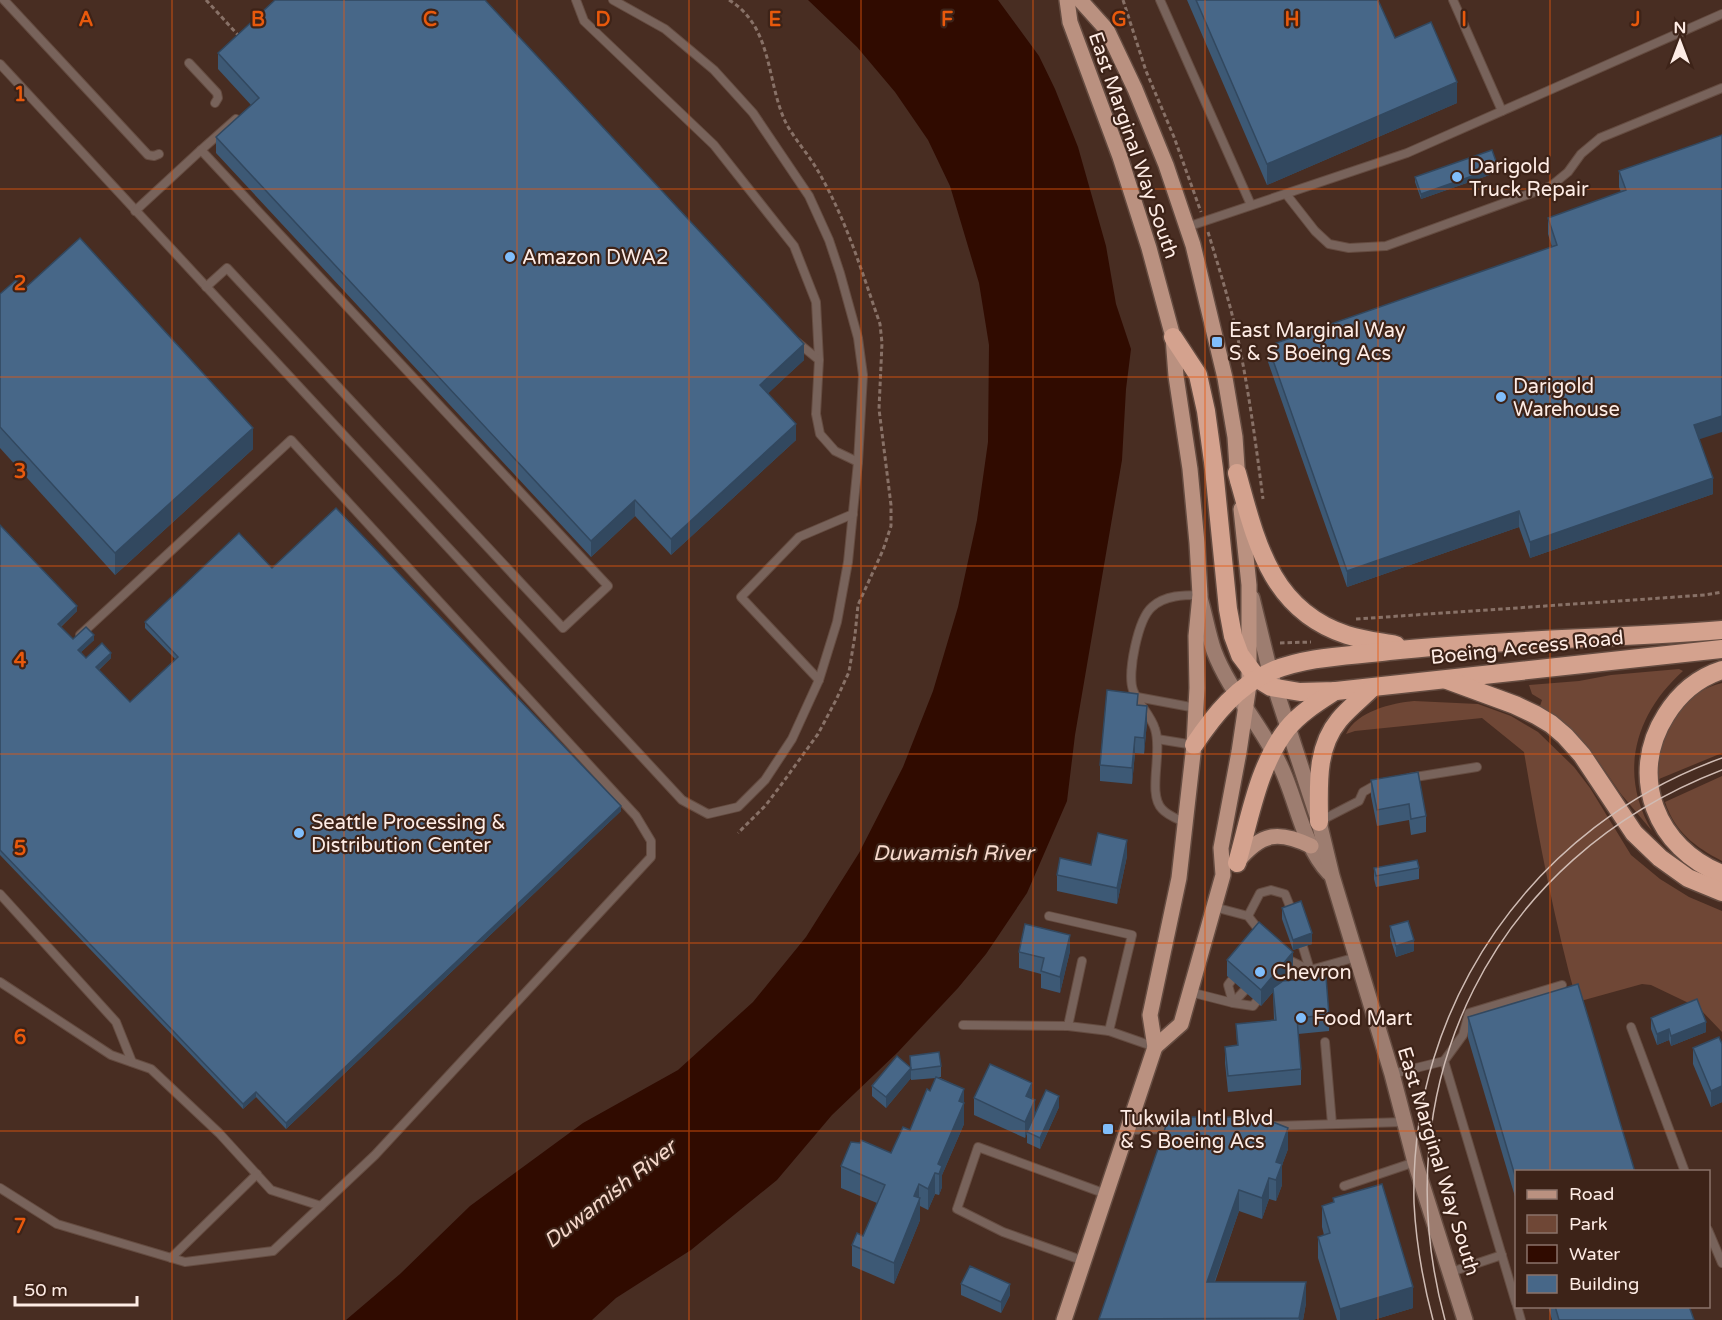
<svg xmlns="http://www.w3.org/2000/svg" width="1722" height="1320" font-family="'Varela Round',sans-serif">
<rect width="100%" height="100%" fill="#482d22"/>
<g fill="#6f4736">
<path d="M 1679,669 L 1683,671 C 1635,714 1618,773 1652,831 L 1621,794 L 1592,752 L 1557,718 L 1540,706 L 1542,700 L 1532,694 L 1529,685 L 1579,681 L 1611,675 Z"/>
<path d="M 1722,683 L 1722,753 L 1659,779 C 1659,773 1658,766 1658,760 C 1661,725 1688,690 1722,683 Z"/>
<path d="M 1414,701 L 1478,704 L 1511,716 L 1538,732 L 1574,767 L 1590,788 L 1631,855 L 1660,879 L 1689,897 L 1722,911 L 1722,1032 L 1699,1008 L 1651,985 L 1642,984 L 1577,1002 C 1554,920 1538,836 1524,752 L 1482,718 L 1355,731 L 1346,734 C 1357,711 1392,703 1414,701 Z"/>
<path d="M 1722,776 L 1722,861 C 1695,847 1675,832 1665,802 Z"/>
</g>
<path fill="#300b00" d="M 808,0 L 998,0 L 1039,56 L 1055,89 L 1078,147 L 1106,246 L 1116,304 L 1131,349 L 1126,389 L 1122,460 L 1075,735 L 1067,801 L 1027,893 L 986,954 L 958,988 L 898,1052 L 832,1115 L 777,1180 L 691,1250 L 616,1298 L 592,1320 L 346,1320 L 400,1274 L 470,1206 L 583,1123 L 678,1070 L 753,1002 L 806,937 L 859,853 L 903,767 L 933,691 L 958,607 L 977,520 L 988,442 L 989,345 L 979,283 L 950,186 L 928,140 L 895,92 L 857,47 Z"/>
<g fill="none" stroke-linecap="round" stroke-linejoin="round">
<g stroke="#654c41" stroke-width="10">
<g id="lane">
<path d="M 4,0 L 148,155 L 154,156 L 159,154"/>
<path d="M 576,0 L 584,21 L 714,145 L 794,246 L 816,302 L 819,360 L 816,414 L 820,434 L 835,451 L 858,462"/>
<path d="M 1160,0 L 1251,205"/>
<path d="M 1453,0 L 1502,111"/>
<path d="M 189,63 L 217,93 L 218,98 L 215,103"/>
<path d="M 0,64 L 682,800 L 708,814 L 738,807 L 765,780 L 792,739 L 819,680 L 837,622 L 848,562 L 858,462 L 863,375 L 858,338 L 840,273 L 829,240 L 809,196 L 753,113 L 714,70 L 665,29 L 613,0"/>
<path d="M 201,150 L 236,119"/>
<path d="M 1286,194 L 1315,231 L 1329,244 L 1349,248 L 1386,246 L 1551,186 L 1568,172 L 1581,154 L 1600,138 L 1722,88"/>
<path d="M 135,211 L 201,150 L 608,586 L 563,628 L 227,268 L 206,287"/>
<path d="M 1187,227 L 1407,153 L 1722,14"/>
<path d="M 797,342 L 819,360"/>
<path d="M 819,680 L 741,597 L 799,537 L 853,514"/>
<path d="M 1137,697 L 1196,708"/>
<path d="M 1157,739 L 1194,745"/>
<path d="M 1409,778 L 1477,767"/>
<path d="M 1320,821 L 1359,801 L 1363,792 L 1379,783"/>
<path d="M 1186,823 C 1178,819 1168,816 1162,809 C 1147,794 1163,752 1155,729 C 1151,715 1138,704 1133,690 C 1127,673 1138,619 1152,607 C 1165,595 1184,595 1200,595"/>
<path d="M 0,894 L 116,1022 L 132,1062"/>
<path d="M 1214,907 L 1248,916 L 1262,934"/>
<path d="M 1049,916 L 1132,935 L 1109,1031"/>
<path d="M 1248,916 L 1260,893 L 1271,890 L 1285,894 L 1293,914"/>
<path d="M 1303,947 L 1310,970"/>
<path d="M 1082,961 L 1068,1026 L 1109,1031 L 1155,1047"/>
<path d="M 1291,961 L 1310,970 L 1357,957"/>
<path d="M 1231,981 L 1228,985 L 1233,1003 L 1244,991"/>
<path d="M 0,982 L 111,1055 L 151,1069 L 219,1133 L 271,1190 L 321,1206"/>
<path d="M 1190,992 L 1233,1003 L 1253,1006 L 1256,1002"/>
<path d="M 963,1025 L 1068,1026"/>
<path d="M 1631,1027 L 1685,1172"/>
<path d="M 1325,1042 L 1332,1124"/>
<path d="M 1392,1074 L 1444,1061"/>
<path d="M 1273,1126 L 1404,1122"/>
<path d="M 1127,1130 L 1174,1129"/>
<path d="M 1344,1186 L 1415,1162"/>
<path d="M 0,1188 L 57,1224 L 185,1262 L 273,1251 L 375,1155 L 651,857 L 651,841 L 636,816 L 291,440 L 80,635"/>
<path d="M 1708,1230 L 1722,1263"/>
<path d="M 171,1258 L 257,1174"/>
<path d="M 1084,1261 L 1003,1232 L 957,1209 L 978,1147 L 1106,1194"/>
<path d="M 1451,1272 L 1502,1255"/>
<path d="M 1516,1303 L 1444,1061 L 1463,1035 L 1469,1013 L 1562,985"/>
<path d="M 1517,1306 L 1521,1320"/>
</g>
</g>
<g stroke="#654c41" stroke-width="18">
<g id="secondary">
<path d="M 1200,598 C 1205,615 1208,634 1214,651 C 1229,691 1262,726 1280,765 C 1297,800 1302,844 1329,873"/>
<path d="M 1252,598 L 1270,672 L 1319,822 L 1332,876 L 1392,1074 L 1415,1162 L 1465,1320"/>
</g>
</g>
<g stroke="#654c41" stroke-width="18">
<g id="primary">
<path d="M 1080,0 L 1107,30 L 1135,89 L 1166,165 L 1193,245 L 1225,378 L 1235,437 L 1238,482"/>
<path d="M 1238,861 C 1261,833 1278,830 1311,846"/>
<path d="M 1155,1047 L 1181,1024 L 1223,875 L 1221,848 L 1239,752 L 1249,685 L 1249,585 L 1241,509"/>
<path d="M 1064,1320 L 1155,1047 L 1150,1015 L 1179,878 L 1194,745 L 1197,688 L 1196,636 L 1200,595 L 1197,543 L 1190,469 L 1176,376 L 1173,337 L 1149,248 L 1120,157 L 1070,22 L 1067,0"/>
</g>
</g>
<g stroke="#654c41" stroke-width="21">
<g id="highway">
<path d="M 1173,337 L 1198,375 L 1206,411 L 1214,469 L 1228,609 L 1233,636 L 1240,655 L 1258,679 L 1271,687 L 1300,692 L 1336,691 L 1722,649"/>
<path d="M 1237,473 C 1256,541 1270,610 1347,635 C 1363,640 1380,642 1396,645"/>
<path d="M 1722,670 C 1697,678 1679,694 1666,715 C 1627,776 1657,849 1722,874"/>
<path d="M 1447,680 L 1515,705 L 1536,715 L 1551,724 L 1565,736 L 1582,755 L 1634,833 L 1660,858 L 1688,878 L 1722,892"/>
<path d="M 1194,745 C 1214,715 1238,685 1272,671 C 1309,656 1351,656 1389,651 C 1500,639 1611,639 1722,630"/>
<path d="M 1319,822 C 1319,787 1315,749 1339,720 C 1349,708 1362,698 1372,688"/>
<path d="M 1237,863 C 1250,818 1258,766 1287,729 C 1300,713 1318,702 1335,691"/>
</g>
</g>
<g stroke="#887167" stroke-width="3" stroke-dasharray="4.5 3" stroke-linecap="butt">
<path d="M 206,0 L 239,36"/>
<path d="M 729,0 C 774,27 766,85 787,125 C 796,141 809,155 818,171 C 846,219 862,272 880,324 L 882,343 L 879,409 L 891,505 L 891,526 L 883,550 L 858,605 L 855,635 L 849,672 L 836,700 L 818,734 L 781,785 L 766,805 L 738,833"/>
<path d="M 1123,0 L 1146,71 L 1174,137 L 1201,212"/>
<path d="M 1208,232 C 1219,268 1230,303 1238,339 C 1249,392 1256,445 1263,499"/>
<path d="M 1356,619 L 1705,595 L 1722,592"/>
<path d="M 1280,643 L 1311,642"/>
</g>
<use href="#lane" stroke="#78635b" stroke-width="8"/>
<use href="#secondary" stroke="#9d7d70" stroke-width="15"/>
<use href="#primary" stroke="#ba9180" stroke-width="15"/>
<use href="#highway" stroke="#d4a28e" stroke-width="18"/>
<g stroke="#d0bcb4" stroke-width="1.5">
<path d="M 1433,1320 C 1423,1282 1416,1243 1414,1203 C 1409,1003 1535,825 1722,758"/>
<path d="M 1445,1320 C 1381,1084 1493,858 1722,770"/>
</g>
</g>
<g fill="#3d5975">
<path d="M 1187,0 L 1378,0 L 1395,38 L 1457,103 L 1267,185 Z"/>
<path d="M 218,53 L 804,360 L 768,393 L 796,440 L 671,555 L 635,516 L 591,557 L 216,153 L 216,137 L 251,105 L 218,69 Z"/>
<path d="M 1722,135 L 1699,440 L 1713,494 L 1530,558 L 1519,527 L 1347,587 L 1268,362 L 1268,346 L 1552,247 L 1548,234 L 1548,218 L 1621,192 L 1619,187 L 1619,171 Z"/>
<path d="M 1498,172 L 1421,199 L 1415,182 L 1415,177 Z"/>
<path d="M 24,289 L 253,449 L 115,575 L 0,448 L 0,294 Z"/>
<path d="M 0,525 L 77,611 L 61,627 L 73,639 L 94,640 L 81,652 L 86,658 L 111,658 L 99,670 L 130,702 L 175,659 L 145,628 L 145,622 L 272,568 L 621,811 L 286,1129 L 256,1097 L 243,1109 L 0,855 Z"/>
<path d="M 1138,705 L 1147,722 L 1144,754 L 1135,753 L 1132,784 L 1100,781 L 1100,765 Z"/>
<path d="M 1371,780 L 1426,816 L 1426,832 L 1411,835 L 1409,820 L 1377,826 L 1371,796 Z"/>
<path d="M 1127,856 L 1117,904 L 1057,891 L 1057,875 Z"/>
<path d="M 1374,868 L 1419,868 L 1419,879 L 1376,887 L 1374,879 Z"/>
<path d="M 1282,908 L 1312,944 L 1293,950 L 1282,919 Z"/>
<path d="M 1390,926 L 1414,951 L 1396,957 L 1390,937 Z"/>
<path d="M 1070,951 L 1060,993 L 1041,988 L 1041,974 L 1019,968 L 1019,952 Z"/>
<path d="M 1227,960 L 1293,968 L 1283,981 L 1329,1015 L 1329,1031 L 1298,1034 L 1301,1069 L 1301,1085 L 1228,1092 L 1225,1063 L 1225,1047 L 1237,1045 L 1236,1024 L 1274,1020 L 1273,992 L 1261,1006 L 1227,976 Z"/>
<path d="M 1468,1017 L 1516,1172 L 1516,1200 L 1468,1038 Z"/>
<path d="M 1651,1018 L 1706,1032 L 1671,1046 L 1669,1040 L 1657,1045 L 1651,1029 Z"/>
<path d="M 1722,1044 L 1722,1102 L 1711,1107 L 1693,1064 L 1693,1048 Z"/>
<path d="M 910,1056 L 941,1066 L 941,1077 L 938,1077 L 964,1089 L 964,1124 L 942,1175 L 942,1187 L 939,1195 L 935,1194 L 928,1210 L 920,1206 L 920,1220 L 894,1284 L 852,1266 L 852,1245 L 863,1236 L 877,1203 L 841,1188 L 841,1166 L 891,1153 L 910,1130 L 930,1091 L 936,1078 L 911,1080 L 911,1077 L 911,1078 L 886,1108 L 872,1096 L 872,1086 L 910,1067 Z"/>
<path d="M 974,1098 L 1032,1098 L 1035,1115 L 1059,1107 L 1040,1149 L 1027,1143 L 1027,1133 L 1025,1138 L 974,1115 Z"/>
<path d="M 1260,1117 L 1288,1149 L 1282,1165 L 1282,1185 L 1276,1201 L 1269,1199 L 1262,1219 L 1239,1211 L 1215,1282 L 1306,1303 L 1303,1320 L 1099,1320 L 1099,1319 Z"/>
<path d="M 1333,1198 L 1413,1308 L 1373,1320 L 1337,1320 L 1318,1258 L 1318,1237 L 1324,1235 L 1322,1227 L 1322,1206 L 1333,1202 Z"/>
<path d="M 961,1284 L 1010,1295 L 1001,1313 L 961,1295 Z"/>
<path d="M 1548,1306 L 1689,1306 L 1694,1320 L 1552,1320 Z"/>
</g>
<g fill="#32485f">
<path d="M 1457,82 L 1457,103 L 1267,185 L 1267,164 Z"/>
<path d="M 1498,167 L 1498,172 L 1421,199 L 1421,194 Z"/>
<path d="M 804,344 L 804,360 L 760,401 L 760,385 Z"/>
<path d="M 1722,416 L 1722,432 L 1694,441 L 1694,425 Z"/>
<path d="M 796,424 L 796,440 L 671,555 L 671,539 Z"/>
<path d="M 253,428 L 253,449 L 115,575 L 115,553 Z"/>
<path d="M 1713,478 L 1713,494 L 1530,558 L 1530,542 Z"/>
<path d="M 635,500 L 635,516 L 591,557 L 591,541 Z"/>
<path d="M 1519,511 L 1519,527 L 1347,587 L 1347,571 Z"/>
<path d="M 77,606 L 77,611 L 58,629 L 58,624 Z"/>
<path d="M 94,635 L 94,640 L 78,655 L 78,650 Z"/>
<path d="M 111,653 L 111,658 L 96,672 L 96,667 Z"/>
<path d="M 1147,706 L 1147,722 L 1144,754 L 1144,738 Z"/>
<path d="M 1135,737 L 1135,753 L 1132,784 L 1132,768 Z"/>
<path d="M 621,806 L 621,811 L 286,1129 L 286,1123 Z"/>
<path d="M 1127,840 L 1127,856 L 1117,904 L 1117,888 Z"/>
<path d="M 1312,933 L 1312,944 L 1293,950 L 1293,940 Z"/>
<path d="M 1070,935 L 1070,951 L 1060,993 L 1060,977 Z"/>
<path d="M 1414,940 L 1414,951 L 1396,957 L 1396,946 Z"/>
<path d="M 1293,952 L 1293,968 L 1261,1006 L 1261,990 Z"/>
<path d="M 1706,1022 L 1706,1032 L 1671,1046 L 1671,1036 Z"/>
<path d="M 1669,1029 L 1669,1040 L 1657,1045 L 1657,1034 Z"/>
<path d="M 911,1068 L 911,1078 L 886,1108 L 886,1097 Z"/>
<path d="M 1032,1083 L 1032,1099 L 1026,1096 Z"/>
<path d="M 1722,1086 L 1722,1102 L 1711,1107 L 1711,1091 Z"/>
<path d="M 964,1089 L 964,1124 L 942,1175 L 942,1187 L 939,1195 L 939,1174 L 938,1164 L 959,1101 Z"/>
<path d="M 256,1092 L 256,1097 L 243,1109 L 243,1104 Z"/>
<path d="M 1059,1096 L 1059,1107 L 1040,1149 L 1040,1138 Z"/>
<path d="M 1035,1100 L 1035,1116 L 1025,1138 L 1025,1122 Z"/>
<path d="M 1288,1128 L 1288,1149 L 1282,1165 L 1282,1185 L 1276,1201 L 1276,1162 Z"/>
<path d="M 935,1173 L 935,1194 L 928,1210 L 928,1189 Z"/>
<path d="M 1269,1178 L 1269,1199 L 1262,1219 L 1262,1198 Z"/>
<path d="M 919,1184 L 919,1202 L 920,1198 L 920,1220 L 894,1284 L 894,1263 L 914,1196 Z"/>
<path d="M 1239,1190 L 1239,1211 L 1207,1303 L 1207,1282 Z"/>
<path d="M 1306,1282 L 1306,1303 L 1303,1320 L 1299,1320 Z"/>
<path d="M 1010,1284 L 1010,1295 L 1001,1313 L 1001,1302 Z"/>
<path d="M 1413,1287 L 1413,1308 L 1373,1320 L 1340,1320 L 1340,1309 Z"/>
</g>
<g fill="#476788" stroke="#32485f" stroke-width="1.5">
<path d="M 275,0 L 485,0 L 804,344 L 760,385 L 796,424 L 671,539 L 635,500 L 591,541 L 216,137 L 259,98 L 218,53 Z"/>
<path d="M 1196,0 L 1378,0 L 1395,38 L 1431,22 L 1457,82 L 1267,164 Z"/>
<path d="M 1722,135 L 1722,416 L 1694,425 L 1713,478 L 1530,542 L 1519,511 L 1347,571 L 1268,346 L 1557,245 L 1548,218 L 1626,190 L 1619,171 Z"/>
<path d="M 1492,150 L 1498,167 L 1421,194 L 1415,177 Z"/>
<path d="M 80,238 L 253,428 L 115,553 L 0,427 L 0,294 L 16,280 L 24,289 Z"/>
<path d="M 336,508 L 621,806 L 286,1123 L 256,1092 L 243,1104 L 0,850 L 0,525 L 77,606 L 58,624 L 73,639 L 86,627 L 94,635 L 78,650 L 86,658 L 102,643 L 111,653 L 96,667 L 130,702 L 178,657 L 145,622 L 239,533 L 272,568 Z"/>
<path d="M 1107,690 L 1138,694 L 1137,705 L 1147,706 L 1144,738 L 1135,737 L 1132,768 L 1100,765 Z"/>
<path d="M 1418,772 L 1426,816 L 1411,819 L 1409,804 L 1377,810 L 1371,780 Z"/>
<path d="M 1098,833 L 1127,840 L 1117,888 L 1057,875 L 1060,858 L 1091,865 Z"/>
<path d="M 1417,860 L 1419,868 L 1376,876 L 1374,868 Z"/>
<path d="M 1301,901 L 1312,933 L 1293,940 L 1282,908 Z"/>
<path d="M 1408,921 L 1414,940 L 1396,946 L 1390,926 Z"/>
<path d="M 1259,922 L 1293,952 L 1261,990 L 1227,960 Z"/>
<path d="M 1025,924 L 1070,935 L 1060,977 L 1041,971 L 1044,958 L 1019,952 Z"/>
<path d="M 1326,977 L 1329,1015 L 1297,1018 L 1301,1069 L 1228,1076 L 1225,1047 L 1238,1045 L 1236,1024 L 1276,1020 L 1273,988 L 1283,981 Z"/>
<path d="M 1578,984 L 1635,1172 L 1516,1172 L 1516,1179 L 1468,1017 Z"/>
<path d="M 1697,999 L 1706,1022 L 1671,1036 L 1669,1029 L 1657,1034 L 1651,1018 Z"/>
<path d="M 1719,1037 L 1722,1044 L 1722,1086 L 1711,1091 L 1693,1048 Z"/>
<path d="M 939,1052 L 941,1066 L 911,1070 L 910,1056 Z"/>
<path d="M 897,1056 L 911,1068 L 886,1097 L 872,1086 Z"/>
<path d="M 990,1064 L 1032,1083 L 1026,1096 L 1035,1100 L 1025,1122 L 974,1098 Z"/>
<path d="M 936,1077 L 964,1089 L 959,1101 L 964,1103 L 938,1164 L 942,1166 L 939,1174 L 935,1173 L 928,1189 L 919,1184 L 914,1196 L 920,1198 L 894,1263 L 852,1245 L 857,1233 L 863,1236 L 885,1185 L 841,1166 L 851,1142 L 860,1143 L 861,1140 L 891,1153 L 903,1127 L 910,1130 L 927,1089 L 930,1091 Z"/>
<path d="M 1046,1090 L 1059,1096 L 1040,1138 L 1027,1132 Z"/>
<path d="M 1169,1117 L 1260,1117 L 1288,1128 L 1276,1162 L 1282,1164 L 1276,1180 L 1269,1178 L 1262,1198 L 1239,1190 L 1207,1282 L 1306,1282 L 1299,1318 L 1099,1319 Z"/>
<path d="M 1382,1184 L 1413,1287 L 1340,1309 L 1318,1237 L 1330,1233 L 1322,1206 L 1334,1202 L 1333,1198 Z"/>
<path d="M 970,1266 L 1010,1284 L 1001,1302 L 961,1284 Z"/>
<path d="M 1555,1306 L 1689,1306 L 1694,1320 L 1559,1320 Z"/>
</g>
<path fill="none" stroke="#e8590c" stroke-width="1.5" stroke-opacity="0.55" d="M 172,0 L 172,1320M 344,0 L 344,1320M 517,0 L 517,1320M 689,0 L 689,1320M 861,0 L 861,1320M 1033,0 L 1033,1320M 1205,0 L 1205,1320M 1378,0 L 1378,1320M 1550,0 L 1550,1172M 0,189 L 1722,189M 0,377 L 1722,377M 0,566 L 1722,566M 0,754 L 1722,754M 0,943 L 1722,943M 0,1131 L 1722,1131M 1550,1306 L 1550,1320"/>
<g fill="#80bdfa" stroke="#3d2318" stroke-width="2">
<circle cx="1457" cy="177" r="6"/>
<circle cx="510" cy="257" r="6"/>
<rect x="1211" y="336" width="12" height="12" rx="3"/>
<circle cx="1501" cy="397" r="6"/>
<circle cx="299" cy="833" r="6"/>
<circle cx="1260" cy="972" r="6"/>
<circle cx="1301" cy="1018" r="6"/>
<rect x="1102" y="1123" width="12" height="12" rx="3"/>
</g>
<g text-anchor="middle" stroke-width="4.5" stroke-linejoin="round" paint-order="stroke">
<g font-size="20" fill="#feece5" stroke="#3d2318">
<text transform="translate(1134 145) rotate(71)" y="7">East Marginal Way South</text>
<text transform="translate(1527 647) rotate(-6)" y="7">Boeing Access Road</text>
<text transform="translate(1439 1161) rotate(73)" y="7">East Marginal Way South</text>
</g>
<g font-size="20" fill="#feece5" stroke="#3d2318" text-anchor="start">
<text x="1469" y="173">Darigold<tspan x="1469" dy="23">Truck Repair</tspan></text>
<text x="522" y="264">Amazon DWA2</text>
<text x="1229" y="337">East Marginal Way<tspan x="1229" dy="23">S &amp; S Boeing Acs</tspan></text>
<text x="1513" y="393">Darigold<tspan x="1513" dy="23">Warehouse</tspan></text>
<text x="311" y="829">Seattle Processing &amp;<tspan x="311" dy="23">Distribution Center</tspan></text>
<text x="1272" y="979">Chevron</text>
<text x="1313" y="1025">Food Mart</text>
<text x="1120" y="1125">Tukwila Intl Blvd<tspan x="1120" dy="23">&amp; S Boeing Acs</tspan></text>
</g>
<g font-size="21" font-style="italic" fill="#f7d9cc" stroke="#3d2318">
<text x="953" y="860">Duwamish River</text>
<text transform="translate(610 1194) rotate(-38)" y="7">Duwamish River</text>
</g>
</g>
<g font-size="20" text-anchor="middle" font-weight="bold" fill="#e8590c" stroke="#3d2318" stroke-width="4.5" stroke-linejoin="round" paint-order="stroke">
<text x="86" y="26">A</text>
<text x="258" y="26">B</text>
<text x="430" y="26">C</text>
<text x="603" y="26">D</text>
<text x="775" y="26">E</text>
<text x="947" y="26">F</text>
<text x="1119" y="26">G</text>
<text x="1292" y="26">H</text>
<text x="1464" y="26">I</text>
<text x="1636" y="26">J</text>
<text x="20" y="101">1</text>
<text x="20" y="290">2</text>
<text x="20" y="478">3</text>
<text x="20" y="667">4</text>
<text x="20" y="855">5</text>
<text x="20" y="1044">6</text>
<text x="20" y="1233">7</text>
</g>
<rect x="1515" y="1170" width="195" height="138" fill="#3d2318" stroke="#8a736a" stroke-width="1.5"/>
<rect x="1527" y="1190" width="30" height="9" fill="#ba9180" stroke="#8a736a" stroke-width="1.5"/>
<text x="1569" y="1200" font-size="18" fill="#feece5">Road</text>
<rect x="1527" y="1215" width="30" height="18" fill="#6f4736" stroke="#8a736a" stroke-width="1.5"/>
<text x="1569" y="1230" font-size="18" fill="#feece5">Park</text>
<rect x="1527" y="1245" width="30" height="18" fill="#300b00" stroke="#8a736a" stroke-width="1.5"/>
<text x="1569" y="1260" font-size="18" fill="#feece5">Water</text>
<rect x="1527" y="1275" width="30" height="18" fill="#476788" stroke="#8a736a" stroke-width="1.5"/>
<text x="1569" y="1290" font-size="18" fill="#feece5">Building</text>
<g transform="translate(1680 42)" stroke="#3d2318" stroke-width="4.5" paint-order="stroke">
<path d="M0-4.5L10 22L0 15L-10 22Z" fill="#feece5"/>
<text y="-9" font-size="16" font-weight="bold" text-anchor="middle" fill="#feece5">N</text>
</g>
<path d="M15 1296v9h122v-9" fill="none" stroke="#feece5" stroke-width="3"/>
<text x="24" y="1296" font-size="18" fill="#feece5" stroke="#3d2318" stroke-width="4.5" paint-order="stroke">50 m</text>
</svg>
